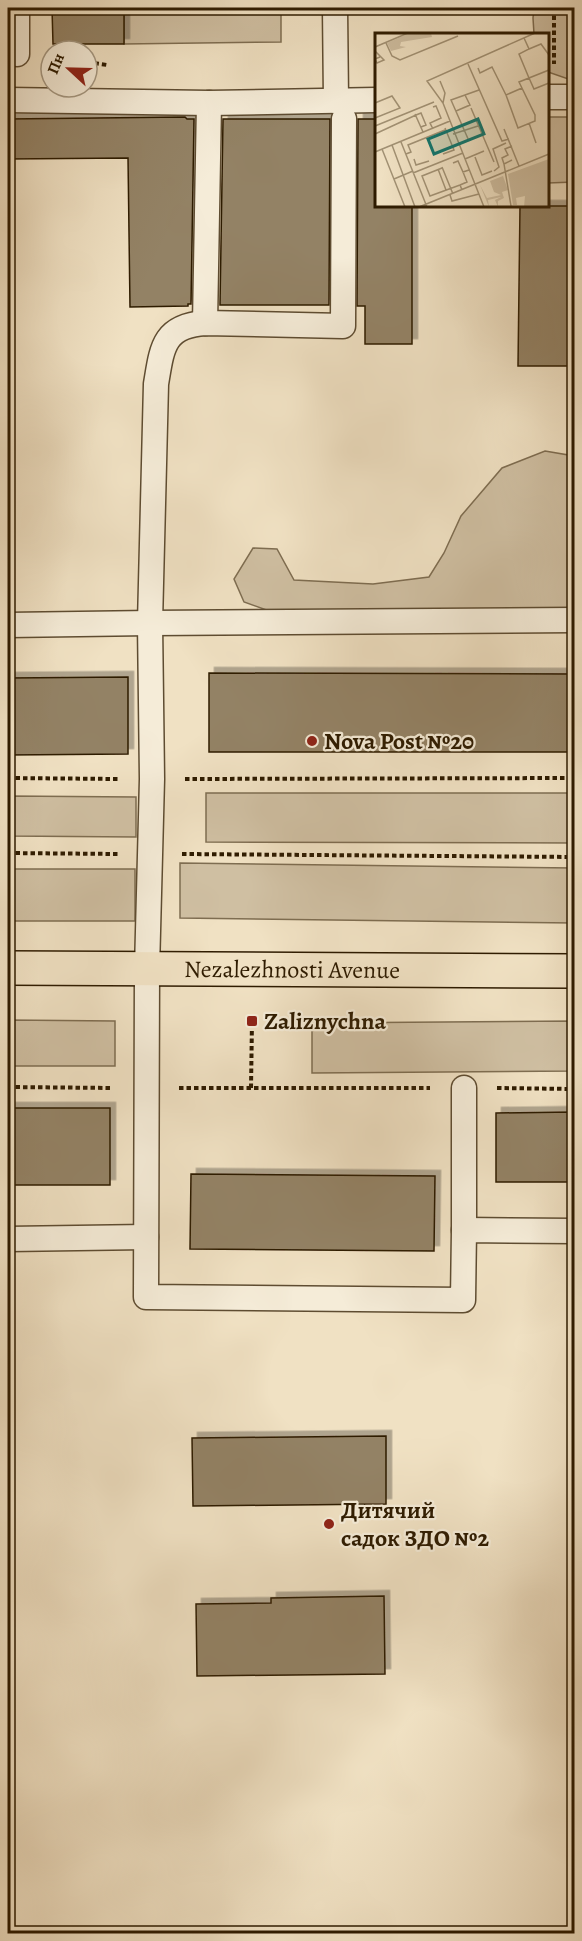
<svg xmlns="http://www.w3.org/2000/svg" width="582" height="1941" font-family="Alegreya,serif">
<defs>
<filter id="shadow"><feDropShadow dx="5.5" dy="-5.5" stdDeviation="0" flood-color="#0004"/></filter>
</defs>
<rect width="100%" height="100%" fill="#f0e1c3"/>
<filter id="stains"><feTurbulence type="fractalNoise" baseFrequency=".00333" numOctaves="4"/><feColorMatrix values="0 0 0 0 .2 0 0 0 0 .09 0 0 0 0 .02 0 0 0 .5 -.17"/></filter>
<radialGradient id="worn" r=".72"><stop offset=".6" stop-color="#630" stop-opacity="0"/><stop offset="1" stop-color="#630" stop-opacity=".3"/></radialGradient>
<g fill="#cfbfa2" stroke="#7e6d51" stroke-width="1.5">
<path d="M 124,8 L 281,8 L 281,42 L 124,44 Z"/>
<path d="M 534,8 L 574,8 L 574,81 L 548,72 L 548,34 L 534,34 L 533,18 Z"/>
<path d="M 548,117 L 574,117 L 574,182 L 548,183 Z"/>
<path d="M 545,451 L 574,456 L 574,608 L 272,612 L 244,602 L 234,579 L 253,548 L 277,549 L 294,580 L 373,584 L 429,577 L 444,553 L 461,516 L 502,468 Z"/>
<path d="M 206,793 L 574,793 L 574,843 L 206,842 Z"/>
<path d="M 8,796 L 136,797 L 136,837 L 8,836 Z"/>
<path d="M 180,863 L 574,868 L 574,923 L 180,918 Z"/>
<rect x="8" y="869" width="127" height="52"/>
<path d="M 8,1020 L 115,1021 L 115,1066 L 8,1066 Z"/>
<path d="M 574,1021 L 574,1071 L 312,1073 L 312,1023 Z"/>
</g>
<g fill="#938265" stroke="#2e1b00" stroke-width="1.5" filter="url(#shadow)">
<path d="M 52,8 L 124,8 L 124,44 L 53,44 Z"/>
<path d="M 185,117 L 187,119 L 194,119 L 191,304 L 188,304 L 188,306 L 130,307 L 128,158 L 8,159 L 8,119 Z"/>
<path d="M 223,119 L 330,119 L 329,305 L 220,305 Z"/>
<path d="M 358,119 L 376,119 L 376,206 L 412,206 L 412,344 L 365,344 L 365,306 L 357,306 Z"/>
<path d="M 520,206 L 574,206 L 574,366 L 518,366 Z"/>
<path d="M 209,673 L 574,674 L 574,752 L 209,752 Z"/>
<path d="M 128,677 L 128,754 L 8,755 L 8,678 Z"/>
<rect x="8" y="1108" width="102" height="77"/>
<path d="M 574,1112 L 574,1182 L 496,1182 L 496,1113 Z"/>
<path d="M 191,1174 L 435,1176 L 434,1251 L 190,1249 Z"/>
<path d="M 386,1436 L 386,1504 L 193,1506 L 192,1438 Z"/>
<path d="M 384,1596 L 385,1674 L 197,1676 L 196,1604 L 271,1603 L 271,1598 Z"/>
</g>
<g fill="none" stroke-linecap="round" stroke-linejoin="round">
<g stroke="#5e4c31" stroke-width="27">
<g id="service">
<path d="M 335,8 L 336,101"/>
<path d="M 17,54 L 17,8"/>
<path d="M 548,97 L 574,97"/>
<path d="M 8,100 L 209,103 L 376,100"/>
<path d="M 344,119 L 343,326 L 205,323 C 163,326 162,348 156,384 L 150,623 L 152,779 L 147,969 L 146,1297 L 463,1300 L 464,1230 L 574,1231"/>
<path d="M 205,323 L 209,103"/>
<path d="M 8,625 L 150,623 L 574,620"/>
<path d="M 464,1230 L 464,1088"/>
<path d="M 8,1239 L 146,1237"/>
</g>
</g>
<g stroke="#2e1b00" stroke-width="36">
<g id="primary">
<path id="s1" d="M 8,968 L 574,971"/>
</g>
</g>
<g stroke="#2e1b00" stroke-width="4" stroke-dasharray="4.5 3" stroke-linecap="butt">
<path d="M 554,8 L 554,64"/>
<path d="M 87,62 L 107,65"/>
<path d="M 8,778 L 118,779"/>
<path d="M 185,779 L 574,778"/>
<path d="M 8,853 L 118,854"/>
<path d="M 182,854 L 574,857"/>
<path d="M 8,1087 L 112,1088"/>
<path d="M 179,1088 L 430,1088"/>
<path d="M 251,1088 L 252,1021"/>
<path d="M 497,1088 L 574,1089"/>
</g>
<use href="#service" stroke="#f5ecd8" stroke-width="24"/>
<use href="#primary" stroke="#f0e1c3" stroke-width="33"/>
</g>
<g fill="#8f2418" stroke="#f5ecd8" stroke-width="2">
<circle cx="312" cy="741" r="6"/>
<rect x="246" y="1015" width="12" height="12" rx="3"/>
<circle cx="329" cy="1524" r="6"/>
</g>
<g text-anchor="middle" stroke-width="4.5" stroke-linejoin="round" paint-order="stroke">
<g font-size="24" font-weight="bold" fill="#2e1b00" stroke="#f5ecd8" text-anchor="start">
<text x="324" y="749">Nova Post №20</text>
<text x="264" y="1029">Zaliznychna</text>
<text x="341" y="1518">Дитячий<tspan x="341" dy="28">садок ЗДО №2</tspan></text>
</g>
<g font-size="24" fill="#2e1b00" stroke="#f5ecd8">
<text dy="8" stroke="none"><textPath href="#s1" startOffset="284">Nezalezhnosti Avenue</textPath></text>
</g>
</g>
<g transform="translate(375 33)">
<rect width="174" height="174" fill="#f0e1c3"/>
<path d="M 35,0 L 56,0 L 57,4 L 26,9 L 25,13 L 31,14 L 16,18 L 12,10 ZM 174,126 L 174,174 L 149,174 L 150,163 L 141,165 L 142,172 L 138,172 L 133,141 ZM 128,143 L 133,157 L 127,159 L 129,165 L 123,168 L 123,174 L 120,167 L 126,164 L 113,167 L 114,174 L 105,152 L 112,165 L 126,162 L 119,159 L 115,148 Z" fill="#cfbfa2"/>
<path fill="none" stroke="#a29275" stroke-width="1.5" d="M 11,10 L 17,23 L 25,27 L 83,3M 0,14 L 33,0M 154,16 L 166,11 L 174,22M 0,18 L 9,27 L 2,30 L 0,26 L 5,24M 93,31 L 127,108 L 134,106M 103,35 L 105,40 L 117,34 L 131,62M 174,37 L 154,45 L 159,56 L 174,50M 65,48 L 70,60 L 68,70M 147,55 L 131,62 L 143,95 L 160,88 L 160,82 L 144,49 L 154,45 L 144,21 L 154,16 L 149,5M 0,70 L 17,63 L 25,75 L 0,85M 96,75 L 119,129M 81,78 L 95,72 L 90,62M 40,81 L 48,99M 41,82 L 46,80 L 51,92 L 46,94M 154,90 L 161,110M 0,93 L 59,69M 58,96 L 55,90 L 66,85 L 61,73 L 58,74M 129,96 L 144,133M 0,101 L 41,82M 78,101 L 103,93M 94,108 L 76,67 L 104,57M 26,109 L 52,174M 17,112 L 40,174M 7,116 L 30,174M 0,119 L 75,88M 31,121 L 36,119 L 33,112 L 70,97M 68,121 L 79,117 L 70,95M 100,124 L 107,142 L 117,138M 39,126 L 41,132 L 54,128M 90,126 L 109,118M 78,130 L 83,128 L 88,139 L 94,137M 129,131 L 127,125 L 133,122 L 130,116 L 137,113M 67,134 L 78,161M 67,135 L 47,143 L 55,163 L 85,152 L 87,157M 63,136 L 71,157M 119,138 L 124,134 L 118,116 L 131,110M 38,140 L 88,120M 19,146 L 38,138M 85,152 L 92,149 L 88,139M 75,162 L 77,168 L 104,161M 136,173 L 129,131 L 137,127M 44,174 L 174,121M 109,174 L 68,70 L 52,48 L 160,0"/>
<path fill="#0f766e" fill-opacity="0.15" stroke="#0f766e" stroke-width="3" d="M 103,86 L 109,101 L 59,121 L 53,106 Z"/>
<rect width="174" height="174" fill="none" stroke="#2e1b00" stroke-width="3"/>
</g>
<rect width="582" height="1941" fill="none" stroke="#f0e1c3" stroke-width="30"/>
<rect x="9" y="9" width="564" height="1923" fill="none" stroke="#2e1b00" stroke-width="3"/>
<rect x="15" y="15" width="552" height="1911" fill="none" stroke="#2e1b00" stroke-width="1.5"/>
<g transform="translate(69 69) rotate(292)"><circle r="28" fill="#f5ecd8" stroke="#a59882" stroke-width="1.5"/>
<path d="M0-4.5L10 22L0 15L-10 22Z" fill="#8f2418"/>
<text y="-9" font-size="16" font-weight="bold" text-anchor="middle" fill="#2e1b00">Пн</text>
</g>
<rect width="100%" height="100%" filter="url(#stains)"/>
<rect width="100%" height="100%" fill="url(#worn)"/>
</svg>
